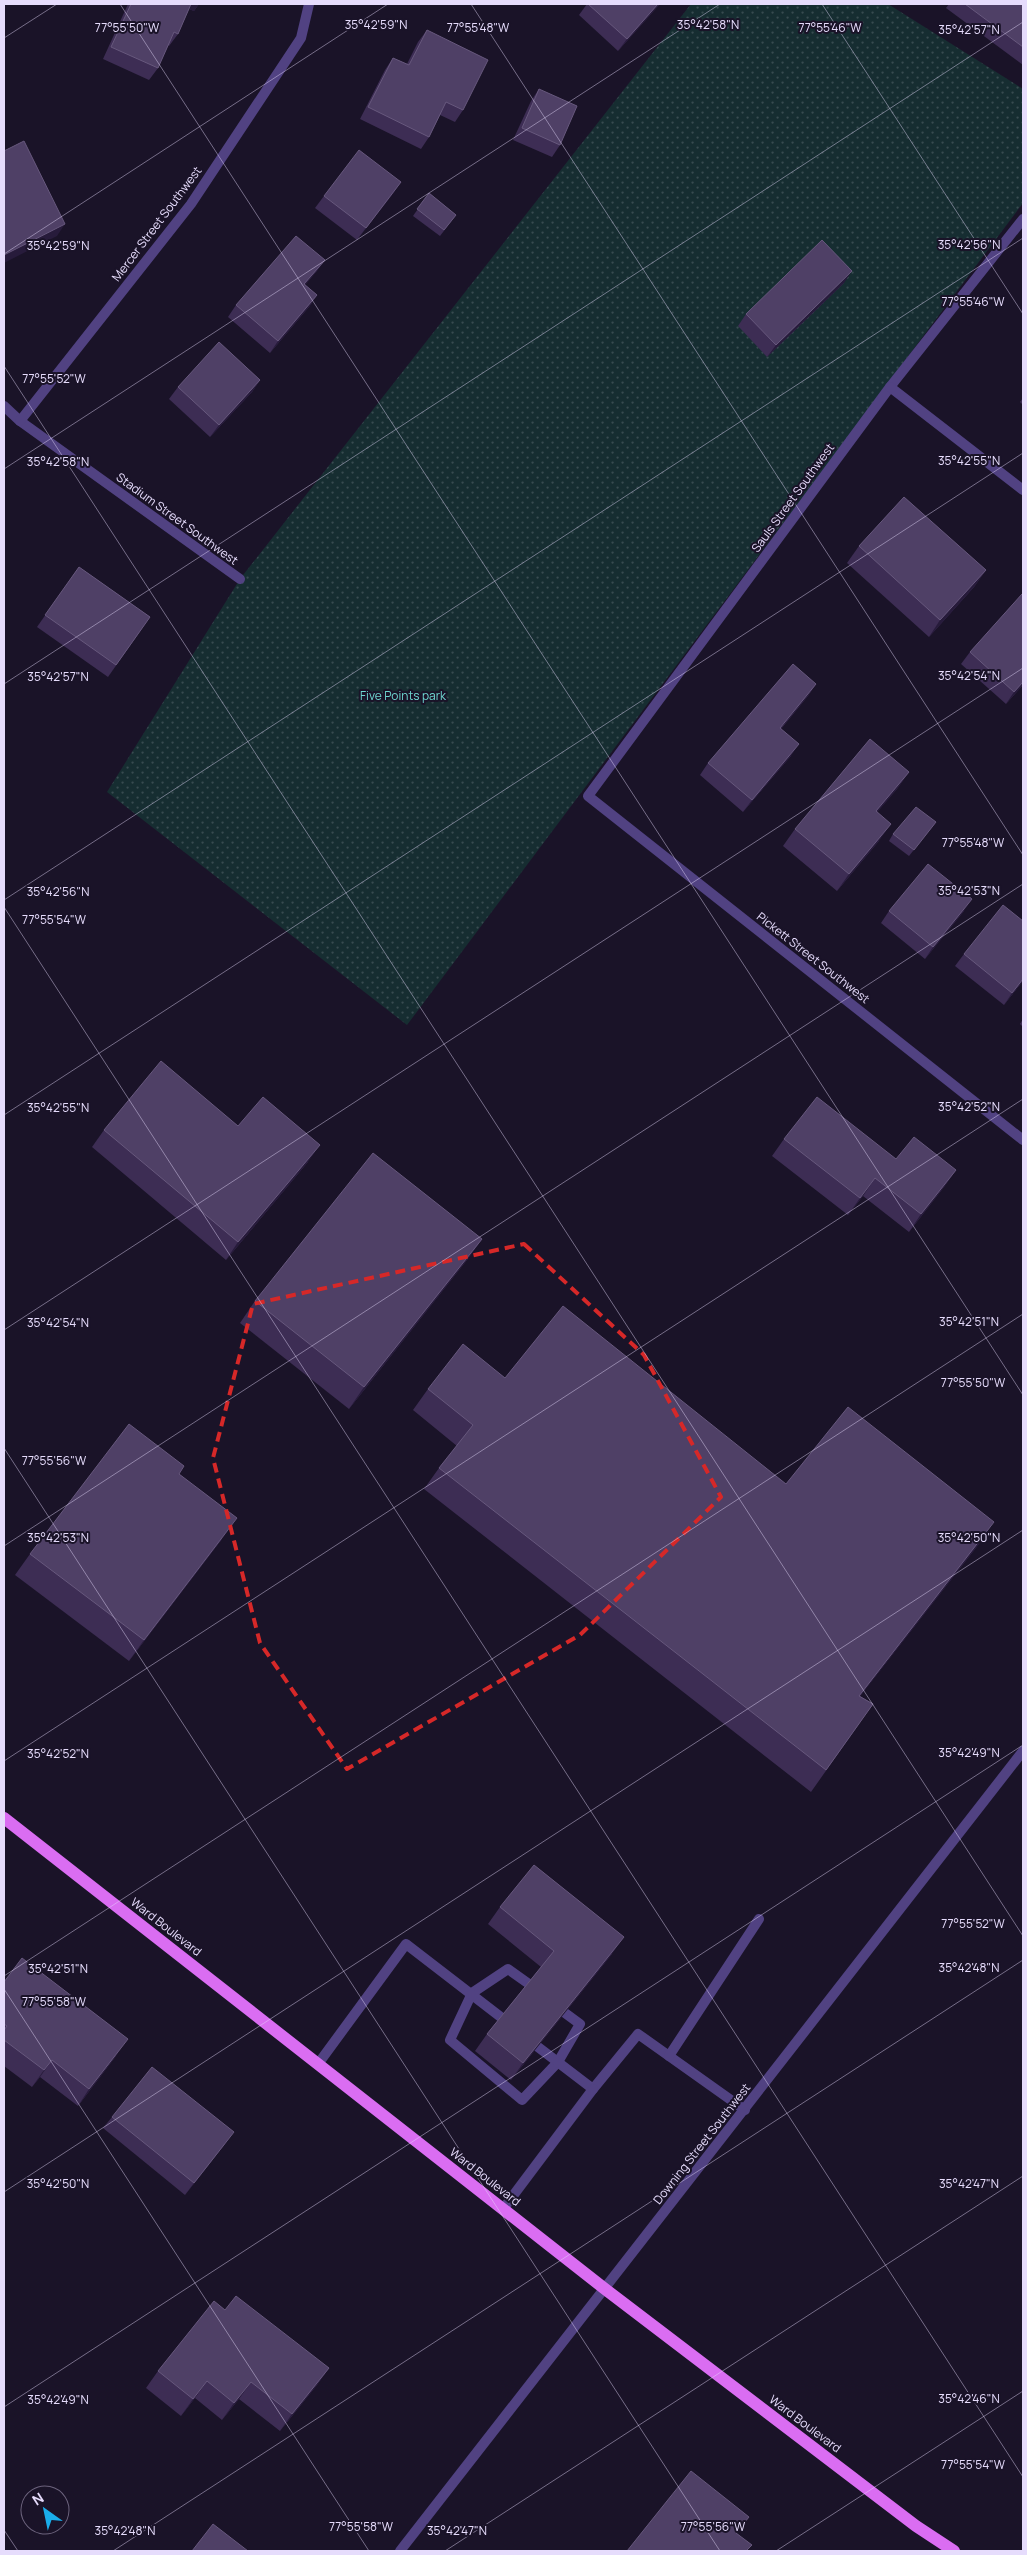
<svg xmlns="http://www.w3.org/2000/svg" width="1027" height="2555" font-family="Manrope,sans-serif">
<defs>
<pattern id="park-dots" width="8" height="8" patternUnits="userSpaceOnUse" patternTransform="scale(1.25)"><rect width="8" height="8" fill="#162d31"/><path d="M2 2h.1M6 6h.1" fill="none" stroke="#384b50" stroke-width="1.8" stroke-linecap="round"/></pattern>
</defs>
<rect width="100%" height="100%" fill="#1a1328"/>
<path fill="url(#park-dots)" d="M 691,4 L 888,4 L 1023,89 L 1023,203 L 407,1025 L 107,792 L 240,579 Z"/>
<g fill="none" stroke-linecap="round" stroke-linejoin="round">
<g stroke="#514282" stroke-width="10">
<path d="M 529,1984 L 508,1969 L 472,1993 L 450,2040 L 522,2100 L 558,2062 L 580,2024 L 565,2013"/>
<path d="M 538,2047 L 593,2089 L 638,2034 L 745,2110"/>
<path d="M 669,2056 L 759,1919"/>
<path d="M 318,2064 L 406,1944 L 502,2018"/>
<path d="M 503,2209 L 593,2089"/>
</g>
<g stroke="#514282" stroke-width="10">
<path d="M 1023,219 L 890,387 L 588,796 L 1023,1140"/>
<path d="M 890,387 L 1023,490"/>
<path d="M 4,406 L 20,421 L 240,579"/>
<path d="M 20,421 L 191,204 L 301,38 L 309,4"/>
</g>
<path stroke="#514282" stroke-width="10" d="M 400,2551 L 1023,1751"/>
<path stroke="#da6df2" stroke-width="12" d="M 4,1818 L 605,2289 L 916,2526 L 954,2551"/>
</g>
<g fill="#3d2d54">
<path d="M 128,4 L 199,4 L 194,11 L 189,9 L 178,34 L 169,46 L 168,45 L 158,68 L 149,80 L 103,59 Z"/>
<path d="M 587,4 L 660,4 L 618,51 L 579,15 Z"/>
<path d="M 949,4 L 1023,4 L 1023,65 L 946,8 Z"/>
<path d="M 427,30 L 463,110 L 455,122 L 440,115 L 429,137 L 421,149 L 360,119 L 385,70 L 393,58 L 407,64 L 418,42 Z"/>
<path d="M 539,89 L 560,145 L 552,157 L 513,140 L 531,101 Z"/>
<path d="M 401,182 L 357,240 L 315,208 L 324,196 Z"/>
<path d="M 429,193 L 456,215 L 440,236 L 413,216 Z"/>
<path d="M 325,260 L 316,272 L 305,285 L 317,295 L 309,307 L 270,353 L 228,317 L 236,305 Z"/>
<path d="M 844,283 L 767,357 L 738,326 L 746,314 Z"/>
<path d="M 260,380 L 252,392 L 210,437 L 169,399 L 178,387 Z"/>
<path d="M 1023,398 L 1023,405 L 1020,402 Z"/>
<path d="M 859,546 L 986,570 L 974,587 L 929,637 L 847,563 Z"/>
<path d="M 79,567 L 150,617 L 108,677 L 37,627 Z"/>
<path d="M 970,652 L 1023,685 L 1006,704 L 961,664 Z"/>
<path d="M 816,684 L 808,696 L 781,729 L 791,756 L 743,812 L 700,775 L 708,763 Z"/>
<path d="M 909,772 L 897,789 L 877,812 L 879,841 L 837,891 L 783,846 L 795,829 Z"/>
<path d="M 936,822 L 909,856 L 889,841 L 893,834 Z"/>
<path d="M 889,911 L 964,911 L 925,959 L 881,923 Z"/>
<path d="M 1023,921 L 1023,981 L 1004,1005 L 955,966 L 964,954 Z"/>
<path d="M 1023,1019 L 1023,1027 L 1020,1024 Z"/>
<path d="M 238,1126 L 308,1162 L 226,1260 L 92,1147 L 104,1130 Z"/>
<path d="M 784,1139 L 896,1159 L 956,1170 L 944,1187 L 909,1232 L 863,1196 L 848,1215 L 772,1156 Z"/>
<path d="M 482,1239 L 467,1260 L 349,1409 L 240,1323 L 255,1301 Z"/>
<path d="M 505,1378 L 786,1484 L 979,1544 L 860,1696 L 873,1704 L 811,1792 L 424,1489 L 439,1468 L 457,1446 L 413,1410 L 428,1389 Z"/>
<path d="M 179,1474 L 222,1539 L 129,1661 L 15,1575 L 30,1554 Z"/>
<path d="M 500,1907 L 612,1954 L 511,2080 L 475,2051 L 487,2034 L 541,1967 L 488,1924 Z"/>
<path d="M 4,1982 L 116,2056 L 78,2106 L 40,2077 L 32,2087 L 4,2066 Z"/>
<path d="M 112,2117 L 225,2144 L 185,2195 L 103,2128 Z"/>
<path d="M 225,2310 L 329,2368 L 317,2385 L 280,2431 L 239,2399 L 222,2420 L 195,2398 L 181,2416 L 146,2388 L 158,2371 Z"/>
</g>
<g fill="#271b3b">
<path d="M 189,4 L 199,4 L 194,11 L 186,8 Z"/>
<path d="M 658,4 L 660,4 L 618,51 L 627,39 Z"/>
<path d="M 401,182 L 393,194 L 357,240 L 366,228 Z"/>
<path d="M 65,224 L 57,236 L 4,263 L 4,255 Z"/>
<path d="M 325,260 L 316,272 L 296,296 L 304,284 Z"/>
<path d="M 852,271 L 844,283 L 767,357 L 776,345 Z"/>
<path d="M 317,295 L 309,307 L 270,353 L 278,341 Z"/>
<path d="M 260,380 L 252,392 L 210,437 L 219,425 Z"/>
<path d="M 986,570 L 974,587 L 929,637 L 940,620 Z"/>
<path d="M 1023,682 L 1023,685 L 1006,704 L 1014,692 Z"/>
<path d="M 816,684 L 808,696 L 771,740 L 780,728 Z"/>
<path d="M 799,744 L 791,756 L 743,812 L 752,800 Z"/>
<path d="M 909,772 L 897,789 L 864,828 L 876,811 Z"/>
<path d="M 891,824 L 879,841 L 837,891 L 849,874 Z"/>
<path d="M 972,899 L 964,911 L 925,959 L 933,947 Z"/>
<path d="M 1023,979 L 1023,981 L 1004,1005 L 1012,993 Z"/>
<path d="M 320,1145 L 308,1162 L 226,1260 L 238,1242 Z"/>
<path d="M 956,1170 L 944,1187 L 909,1232 L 921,1214 Z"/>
<path d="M 875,1178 L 863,1196 L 848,1215 L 860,1198 Z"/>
<path d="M 482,1239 L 467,1260 L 349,1409 L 364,1387 Z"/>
<path d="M 237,1518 L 222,1539 L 129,1661 L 144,1640 Z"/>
<path d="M 994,1522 L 979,1544 L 844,1717 L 859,1696 Z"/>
<path d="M 624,1937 L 612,1954 L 511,2080 L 523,2063 Z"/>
<path d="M 128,2039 L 116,2056 L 78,2106 L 89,2089 Z"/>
<path d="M 52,2060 L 40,2077 L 32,2087 L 44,2070 Z"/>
<path d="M 234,2132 L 225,2144 L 185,2195 L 194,2183 Z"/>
<path d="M 329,2368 L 317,2385 L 280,2431 L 292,2414 Z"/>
<path d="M 207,2381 L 195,2398 L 181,2416 L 193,2399 Z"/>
<path d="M 251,2382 L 239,2399 L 222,2420 L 234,2403 Z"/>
</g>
<g fill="#4f4066" stroke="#67587d">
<path d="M 131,4 L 191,4 L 178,34 L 174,32 L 158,68 L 111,47 Z"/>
<path d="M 588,4 L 658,4 L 627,39 Z"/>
<path d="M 965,4 L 1023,4 L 1023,47 Z"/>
<path d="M 427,30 L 488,60 L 463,110 L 446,102 L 429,137 L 368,107 L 393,58 L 409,65 Z"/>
<path d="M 539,89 L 577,106 L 560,145 L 522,128 Z"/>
<path d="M 24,141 L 65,224 L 4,255 L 4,151 Z"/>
<path d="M 359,150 L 401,182 L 366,228 L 324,196 Z"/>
<path d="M 429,193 L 456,215 L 444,230 L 417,209 Z"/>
<path d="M 296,236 L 325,260 L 304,284 L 317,295 L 278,341 L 236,305 Z"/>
<path d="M 822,240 L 852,271 L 776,345 L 746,314 Z"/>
<path d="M 219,342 L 260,380 L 219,425 L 178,387 Z"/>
<path d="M 904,497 L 986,570 L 940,620 L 859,546 Z"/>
<path d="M 79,567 L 150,617 L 116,665 L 45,615 Z"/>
<path d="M 1022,594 L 1023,596 L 1023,682 L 1014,692 L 970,652 Z"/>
<path d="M 793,664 L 816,684 L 780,728 L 799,744 L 752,800 L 708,763 Z"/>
<path d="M 870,739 L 909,772 L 876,811 L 891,824 L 849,874 L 795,829 Z"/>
<path d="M 916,807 L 936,822 L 914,850 L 893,834 Z"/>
<path d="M 928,864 L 972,899 L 933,947 L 889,911 Z"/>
<path d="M 1003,905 L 1023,921 L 1023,979 L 1012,993 L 964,954 Z"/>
<path d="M 161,1061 L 238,1126 L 263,1097 L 320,1145 L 238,1242 L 104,1130 Z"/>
<path d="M 817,1097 L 896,1159 L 914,1137 L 956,1170 L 921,1214 L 875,1178 L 860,1198 L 784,1139 Z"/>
<path d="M 373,1153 L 482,1239 L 364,1387 L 255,1301 Z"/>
<path d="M 563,1306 L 786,1484 L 848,1407 L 994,1522 L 859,1696 L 873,1704 L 826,1770 L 439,1468 L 473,1425 L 428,1389 L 463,1344 L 505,1378 Z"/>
<path d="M 129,1424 L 184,1466 L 179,1474 L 237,1518 L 144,1640 L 30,1554 Z"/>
<path d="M 534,1865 L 624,1937 L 523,2063 L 487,2034 L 554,1951 L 500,1907 Z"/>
<path d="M 22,1958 L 128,2039 L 89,2089 L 52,2060 L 44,2070 L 4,2040 L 4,2030 L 7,2026 L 4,2024 L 4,1982 Z"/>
<path d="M 152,2067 L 234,2132 L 194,2183 L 112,2117 Z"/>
<path d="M 236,2296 L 329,2368 L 292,2414 L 251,2382 L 234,2403 L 207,2381 L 193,2399 L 158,2371 L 214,2301 L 225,2310 Z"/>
<path d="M 691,2471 L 749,2517 L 736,2533 L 752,2545 L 746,2551 L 627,2551 Z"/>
<path d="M 213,2524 L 248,2551 L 192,2551 Z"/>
</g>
<path fill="none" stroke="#d62828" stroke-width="4" stroke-dasharray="10 6" stroke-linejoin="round" d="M 524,1244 L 644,1355 L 721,1497 L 580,1635 L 347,1769 L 260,1643 L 213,1458 L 253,1304 Z"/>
<path fill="none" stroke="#e6dcfc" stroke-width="1" stroke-opacity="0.45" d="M 120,4 L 1023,1395M 471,4 L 1023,855M 822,4 L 1023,314M 4,38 L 57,4M 4,254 L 388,4M 4,366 L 1023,1936M 4,469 L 720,4M 4,684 L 1023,22M 4,900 L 1023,238M 4,907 L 1023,2477M 4,1115 L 1023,453M 4,1330 L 1023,668M 4,1448 L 720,2551M 4,1546 L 1023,884M 4,1761 L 1023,1099M 4,1976 L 1023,1314M 4,1989 L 369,2551M 4,2192 L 1023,1530M 4,2407 L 1023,1745M 4,2530 L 18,2551M 113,2551 L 1023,1960M 445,2551 L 1023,2176M 776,2551 L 1023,2391"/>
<g text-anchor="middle" stroke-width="4" stroke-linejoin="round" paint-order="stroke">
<g font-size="12" fill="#e6dcfc" stroke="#1a1328">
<text transform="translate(157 224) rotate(-53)" y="4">Mercer Street Southwest</text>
<text transform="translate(793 498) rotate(-54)" y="4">Sauls Street Southwest</text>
<text transform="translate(177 519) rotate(36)" y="4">Stadium Street Southwest</text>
<text transform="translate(813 958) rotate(38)" y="4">Pickett Street Southwest</text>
<text transform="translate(166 1927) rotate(38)" y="4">Ward Boulevard</text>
<text transform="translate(702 2144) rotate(-52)" y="4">Downing Street Southwest</text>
<text transform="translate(485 2177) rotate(38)" y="4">Ward Boulevard</text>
<text transform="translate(805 2424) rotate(37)" y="4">Ward Boulevard</text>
</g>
<g font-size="12" fill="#6ed6d0" stroke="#1a1328">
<text x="403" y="700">Five Points park</text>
</g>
</g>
<g font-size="12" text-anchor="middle" fill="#e6dcfc" stroke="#1a1328" stroke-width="4" stroke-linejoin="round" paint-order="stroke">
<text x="376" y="29">35°42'59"N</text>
<text x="708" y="29">35°42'58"N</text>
<text x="127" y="32">77°55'50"W</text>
<text x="478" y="32">77°55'48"W</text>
<text x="830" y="32">77°55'46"W</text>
<text x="969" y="34">35°42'57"N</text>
<text x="969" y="249">35°42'56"N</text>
<text x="58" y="250">35°42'59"N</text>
<text x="973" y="306">77°55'46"W</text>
<text x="54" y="383">77°55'52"W</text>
<text x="969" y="465">35°42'55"N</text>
<text x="58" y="466">35°42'58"N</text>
<text x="969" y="680">35°42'54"N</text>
<text x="58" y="681">35°42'57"N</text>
<text x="973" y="847">77°55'48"W</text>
<text x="969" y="895">35°42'53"N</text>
<text x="58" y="896">35°42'56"N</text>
<text x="54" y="924">77°55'54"W</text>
<text x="969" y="1111">35°42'52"N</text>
<text x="58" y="1112">35°42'55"N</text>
<text x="969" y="1326">35°42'51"N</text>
<text x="58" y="1327">35°42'54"N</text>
<text x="973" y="1387">77°55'50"W</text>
<text x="54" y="1465">77°55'56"W</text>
<text x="969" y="1542">35°42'50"N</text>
<text x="58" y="1542">35°42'53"N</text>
<text x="969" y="1757">35°42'49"N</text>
<text x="58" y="1758">35°42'52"N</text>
<text x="973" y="1928">77°55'52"W</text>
<text x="969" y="1972">35°42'48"N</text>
<text x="58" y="1973">35°42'51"N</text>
<text x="54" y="2006">77°55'58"W</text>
<text x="969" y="2188">35°42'47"N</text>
<text x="58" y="2188">35°42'50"N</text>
<text x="969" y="2403">35°42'46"N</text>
<text x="58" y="2404">35°42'49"N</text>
<text x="973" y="2469">77°55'54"W</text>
<text x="361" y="2531">77°55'58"W</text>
<text x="713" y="2531">77°55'56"W</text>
<text x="125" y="2535">35°42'48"N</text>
<text x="457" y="2535">35°42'47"N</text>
</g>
<rect width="1027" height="2555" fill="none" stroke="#e6dcfc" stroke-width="10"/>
<g transform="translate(45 2510) rotate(327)"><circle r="24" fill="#1a1328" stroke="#6c637d"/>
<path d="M0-4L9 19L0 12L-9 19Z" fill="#1aadea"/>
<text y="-8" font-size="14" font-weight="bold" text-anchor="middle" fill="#e6dcfc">N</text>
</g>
</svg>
